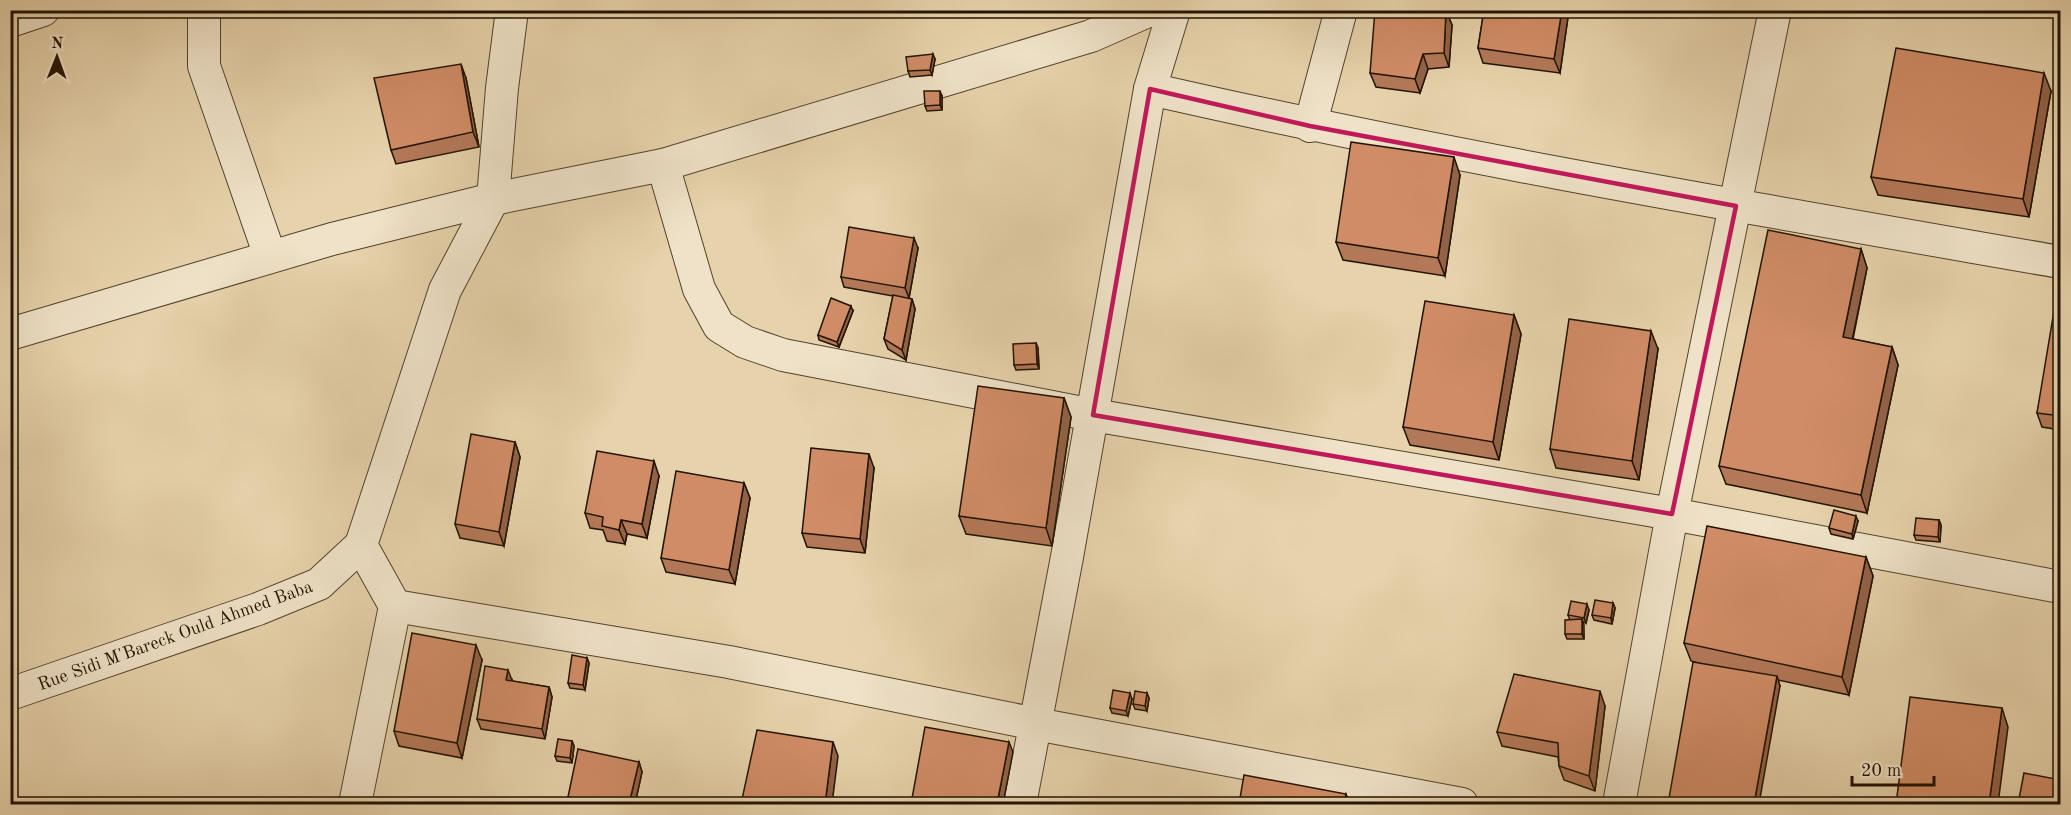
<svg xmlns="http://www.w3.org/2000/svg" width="2071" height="815" font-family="'Old Standard TT',serif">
<rect width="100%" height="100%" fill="#e6d2ab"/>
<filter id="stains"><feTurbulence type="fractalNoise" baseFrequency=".00333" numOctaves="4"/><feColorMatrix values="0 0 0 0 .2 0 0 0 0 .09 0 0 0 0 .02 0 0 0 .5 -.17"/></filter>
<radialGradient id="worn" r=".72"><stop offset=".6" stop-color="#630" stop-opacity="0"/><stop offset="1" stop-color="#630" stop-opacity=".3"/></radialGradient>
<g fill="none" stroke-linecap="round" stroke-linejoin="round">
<g stroke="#52432b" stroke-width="34">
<g id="minor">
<path d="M 204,10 L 204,66 L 270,256"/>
<path d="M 10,21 L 43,10"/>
<path d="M 1150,89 C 1452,158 1756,209 2060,262"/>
<path d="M 1310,126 L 1341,10"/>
<path d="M 663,165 L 699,289 L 719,326 L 745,342 L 783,355 L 1093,415 L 1672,514 L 2060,587"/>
<path d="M 10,334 L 332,239 L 493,199 L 663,165 L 1091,36 L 1150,10"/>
<path d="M 395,606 L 729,662 L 1036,724 L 1462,804"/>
<path d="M 10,694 L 258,609 L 319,584 L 361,545"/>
<path d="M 355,804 L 395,606 L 361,545 L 445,290 L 493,199 L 502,88 L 512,10"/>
<path d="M 1020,804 L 1067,557 L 1150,89 L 1174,10"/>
<path d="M 1619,804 L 1672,514 L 1775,10"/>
</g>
</g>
<use href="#minor" stroke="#efe2c8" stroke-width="32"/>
</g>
<g fill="#b37858" stroke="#211300" stroke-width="1.5">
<path d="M 1484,10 L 1569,10 L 1560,73 L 1483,63 L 1478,48 Z"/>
<path d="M 1446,11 L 1452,25 L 1449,67 L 1428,69 L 1420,93 L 1376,87 L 1370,73 Z"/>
<path d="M 935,59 L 932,75 L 910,77 L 908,71 Z"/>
<path d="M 466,78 L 479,147 L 396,164 L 391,150 Z"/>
<path d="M 2051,91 L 2029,217 L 1878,195 L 1871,177 Z"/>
<path d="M 942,96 L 942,110 L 927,111 L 925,106 Z"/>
<path d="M 1460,175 L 1445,276 L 1343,260 L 1336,242 Z"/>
<path d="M 918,248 L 909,298 L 912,299 L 915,309 L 906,360 L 888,349 L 884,339 L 893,296 L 844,287 L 841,277 Z"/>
<path d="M 1861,249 L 1867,268 L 1853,339 L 1892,347 L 1898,365 L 1867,513 L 1726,484 L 1719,466 Z"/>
<path d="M 2061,294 L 2061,430 L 2042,427 L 2037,413 Z"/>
<path d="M 853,311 L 839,347 L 819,340 L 818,335 Z"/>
<path d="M 1514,315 L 1521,334 L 1499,460 L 1410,445 L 1403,427 Z"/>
<path d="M 1036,343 L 1038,348 L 1039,369 L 1016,370 L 1014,365 Z"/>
<path d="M 1658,349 L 1639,480 L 1556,468 L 1550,449 Z"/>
<path d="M 1064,398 L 1071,417 L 1052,546 L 966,534 L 959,516 Z"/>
<path d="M 515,442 L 520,457 L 504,546 L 460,538 L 455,524 Z"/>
<path d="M 10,449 L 18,468 L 10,471 Z"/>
<path d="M 874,468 L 865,553 L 807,547 L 802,533 Z"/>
<path d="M 659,476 L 647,538 L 627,534 L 625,544 L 607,541 L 603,530 L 590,528 L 585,513 Z"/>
<path d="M 744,483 L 750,498 L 735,584 L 666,572 L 661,558 Z"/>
<path d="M 1939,520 L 1941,525 L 1940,542 L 1916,540 L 1914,535 Z"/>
<path d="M 1858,521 L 1853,539 L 1831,534 L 1829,528 Z"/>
<path d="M 1866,557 L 1873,576 L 1849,695 L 1778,680 L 1780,686 L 1691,661 L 1684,643 Z"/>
<path d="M 1613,603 L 1615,608 L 1612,624 L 1594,620 L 1592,615 Z"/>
<path d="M 1589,610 L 1586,623 L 1583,622 L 1584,639 L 1567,639 L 1565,634 L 1570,620 L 1568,615 Z"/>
<path d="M 587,658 L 589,663 L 585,690 L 570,688 L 568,683 Z"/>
<path d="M 482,660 L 462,758 L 399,746 L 394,731 Z"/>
<path d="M 512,680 L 512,681 L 549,687 L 552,697 L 545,739 L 481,729 L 477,719 Z"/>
<path d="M 1147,693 L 1149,698 L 1147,711 L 1135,709 L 1133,704 Z"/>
<path d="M 1132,699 L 1128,716 L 1112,713 L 1110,708 Z"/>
<path d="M 1605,706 L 1595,791 L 1564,780 L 1559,766 L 1558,757 L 1502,746 L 1497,732 Z"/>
<path d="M 572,741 L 574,746 L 572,763 L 557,761 L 555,756 Z"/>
<path d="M 639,762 L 642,772 L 635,804 L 571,804 L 568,797 Z"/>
</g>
<g fill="#926247" stroke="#211300" stroke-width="1.5">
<path d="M 1562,10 L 1569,10 L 1560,73 L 1554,59 Z"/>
<path d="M 1446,11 L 1452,25 L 1449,67 L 1444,53 Z"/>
<path d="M 933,54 L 935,59 L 932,75 L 930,70 Z"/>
<path d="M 1423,54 L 1428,69 L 1420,93 L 1415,79 Z"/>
<path d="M 461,64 L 466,78 L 479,147 L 473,132 Z"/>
<path d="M 2044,73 L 2051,91 L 2029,217 L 2023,199 Z"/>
<path d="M 940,91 L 942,96 L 942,110 L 940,105 Z"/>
<path d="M 1454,157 L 1460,175 L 1445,276 L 1438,258 Z"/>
<path d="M 914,238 L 918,248 L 909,298 L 905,288 Z"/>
<path d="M 1861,249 L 1867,268 L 1849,355 L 1843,337 Z"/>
<path d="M 912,299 L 915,309 L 906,360 L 902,350 Z"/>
<path d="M 851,306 L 853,311 L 839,347 L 837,342 Z"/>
<path d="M 1514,315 L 1521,334 L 1499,460 L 1493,442 Z"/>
<path d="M 1651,331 L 1658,349 L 1639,480 L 1632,461 Z"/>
<path d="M 1036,343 L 1038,348 L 1039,369 L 1037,364 Z"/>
<path d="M 1892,347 L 1898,365 L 1867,513 L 1861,495 Z"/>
<path d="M 1064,398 L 1071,417 L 1052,546 L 1046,528 Z"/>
<path d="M 515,442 L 520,457 L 504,546 L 499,532 Z"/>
<path d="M 869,454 L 874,468 L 865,553 L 860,539 Z"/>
<path d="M 654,461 L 659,476 L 647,538 L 642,524 Z"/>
<path d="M 744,483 L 750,498 L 735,584 L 729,570 Z"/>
<path d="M 1856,516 L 1858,521 L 1853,539 L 1852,534 Z"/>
<path d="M 621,520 L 627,534 L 625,544 L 619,530 Z"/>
<path d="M 1939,520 L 1941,525 L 1940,542 L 1938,537 Z"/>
<path d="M 1866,557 L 1873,576 L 1849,695 L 1842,677 Z"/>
<path d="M 1613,603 L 1615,608 L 1612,624 L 1611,618 Z"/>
<path d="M 1587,604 L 1589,610 L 1586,623 L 1584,618 Z"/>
<path d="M 1582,619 L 1584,625 L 1584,639 L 1582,634 Z"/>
<path d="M 476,645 L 482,660 L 462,758 L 457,743 Z"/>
<path d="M 587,658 L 589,663 L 585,690 L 583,685 Z"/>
<path d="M 508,670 L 512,680 L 510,690 L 506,680 Z"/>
<path d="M 1777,676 L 1780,686 L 1759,804 L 1754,804 Z"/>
<path d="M 549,687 L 552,697 L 545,739 L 542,729 Z"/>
<path d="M 1600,691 L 1605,706 L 1595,791 L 1589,776 Z"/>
<path d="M 1130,693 L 1132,699 L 1128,716 L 1126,711 Z"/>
<path d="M 1147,693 L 1149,698 L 1147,711 L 1145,706 Z"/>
<path d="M 2002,708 L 2008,727 L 1998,804 L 1989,804 Z"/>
<path d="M 572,741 L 574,746 L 572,763 L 570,758 Z"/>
<path d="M 833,742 L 838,756 L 832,804 L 825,804 Z"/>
<path d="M 1009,742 L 1013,752 L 1003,804 L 997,804 Z"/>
<path d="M 639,762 L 642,772 L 635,804 L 629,804 Z"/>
<path d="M 1346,794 L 1350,804 L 1344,804 Z"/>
</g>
<g fill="#d08c66" stroke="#211300" stroke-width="1.5">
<path d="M 1375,10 L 1446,11 L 1444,53 L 1423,54 L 1415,79 L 1370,73 Z"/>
<path d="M 1484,10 L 1562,10 L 1554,59 L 1478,48 Z"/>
<path d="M 1896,48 L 2044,73 L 2023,199 L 1871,177 Z"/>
<path d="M 933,54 L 930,70 L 908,71 L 906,57 Z"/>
<path d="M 461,64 L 473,132 L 391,150 L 374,78 Z"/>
<path d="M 924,91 L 940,91 L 940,105 L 925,106 Z"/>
<path d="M 1351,142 L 1454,157 L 1438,258 L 1336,242 Z"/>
<path d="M 849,227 L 914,238 L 905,288 L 841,277 Z"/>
<path d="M 1768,230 L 1861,249 L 1843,337 L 1892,347 L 1861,495 L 1719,466 Z"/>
<path d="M 2057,293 L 2061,294 L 2061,416 L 2037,413 Z"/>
<path d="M 893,295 L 912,299 L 902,350 L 884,339 Z"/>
<path d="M 831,298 L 851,306 L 837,342 L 818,335 Z"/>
<path d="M 1425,301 L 1514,315 L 1493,442 L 1403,427 Z"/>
<path d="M 1569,319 L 1651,331 L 1632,461 L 1550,449 Z"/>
<path d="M 1036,343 L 1037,364 L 1014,365 L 1013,344 Z"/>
<path d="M 978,386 L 1064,398 L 1046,528 L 959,516 Z"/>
<path d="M 471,434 L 515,442 L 499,532 L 455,524 Z"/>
<path d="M 811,448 L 869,454 L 860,539 L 802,533 Z"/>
<path d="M 597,451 L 654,461 L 642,524 L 621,520 L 619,530 L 602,526 L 603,517 L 585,513 Z"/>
<path d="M 676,471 L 744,483 L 729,570 L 661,558 Z"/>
<path d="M 1834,510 L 1856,516 L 1852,534 L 1829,528 Z"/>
<path d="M 1916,518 L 1939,520 L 1938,537 L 1914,535 Z"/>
<path d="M 1707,526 L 1866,557 L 1842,677 L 1684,643 Z"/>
<path d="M 1595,600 L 1613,603 L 1611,618 L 1592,615 Z"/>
<path d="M 1571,601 L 1587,604 L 1584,618 L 1568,615 Z"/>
<path d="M 1582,619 L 1582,634 L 1565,634 L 1565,620 Z"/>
<path d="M 412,633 L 476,645 L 457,743 L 394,731 Z"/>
<path d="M 572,655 L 587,658 L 583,685 L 568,683 Z"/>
<path d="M 1693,662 L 1777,676 L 1754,804 L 1668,804 Z"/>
<path d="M 485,666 L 508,670 L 506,680 L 549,687 L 542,729 L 477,719 Z"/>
<path d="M 1514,674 L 1600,691 L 1589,776 L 1559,766 L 1558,743 L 1497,732 Z"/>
<path d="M 1113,690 L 1130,693 L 1126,711 L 1110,708 Z"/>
<path d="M 1135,691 L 1147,693 L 1145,706 L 1133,704 Z"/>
<path d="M 1910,697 L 2002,708 L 1989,804 L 1896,804 Z"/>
<path d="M 925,727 L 1009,742 L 997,804 L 911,804 Z"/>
<path d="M 757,730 L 833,742 L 825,804 L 741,804 Z"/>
<path d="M 558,739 L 572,741 L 570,758 L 555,756 Z"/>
<path d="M 578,749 L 639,762 L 629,804 L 606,804 L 568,797 Z"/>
<path d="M 2024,773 L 2061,780 L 2061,804 L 2018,804 Z"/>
<path d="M 1244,775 L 1346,794 L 1344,804 L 1239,804 Z"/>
</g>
<path fill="none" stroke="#c2185b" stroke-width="4.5" stroke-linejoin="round" d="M 1150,89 L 1310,126 L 1736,206 L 1672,514 L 1093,415 Z"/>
<g text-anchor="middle" stroke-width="4.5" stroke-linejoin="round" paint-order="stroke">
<g font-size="18" fill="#211300" stroke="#efe2c8">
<text transform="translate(175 635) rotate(-20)" y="6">Rue Sidi M'Bareck Ould Ahmed Baba</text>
</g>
</g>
<rect width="2071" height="815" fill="none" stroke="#e6d2ab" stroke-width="36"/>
<rect x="12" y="12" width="2047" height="791" fill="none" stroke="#211300" stroke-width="3"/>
<rect x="18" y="18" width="2035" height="779" fill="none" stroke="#211300" stroke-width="1.5"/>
<g transform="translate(57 57) rotate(1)" stroke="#efe2c8" stroke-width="4.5" paint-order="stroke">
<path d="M0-4.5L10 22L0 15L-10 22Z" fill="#211300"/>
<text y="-9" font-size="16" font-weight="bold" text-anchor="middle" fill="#211300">N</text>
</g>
<path d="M1852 776v9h82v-9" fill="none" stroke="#211300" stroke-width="3"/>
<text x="1861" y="776" font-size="18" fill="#211300" stroke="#efe2c8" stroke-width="4.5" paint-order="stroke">20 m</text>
<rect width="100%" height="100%" filter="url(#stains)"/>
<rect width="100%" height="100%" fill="url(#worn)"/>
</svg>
